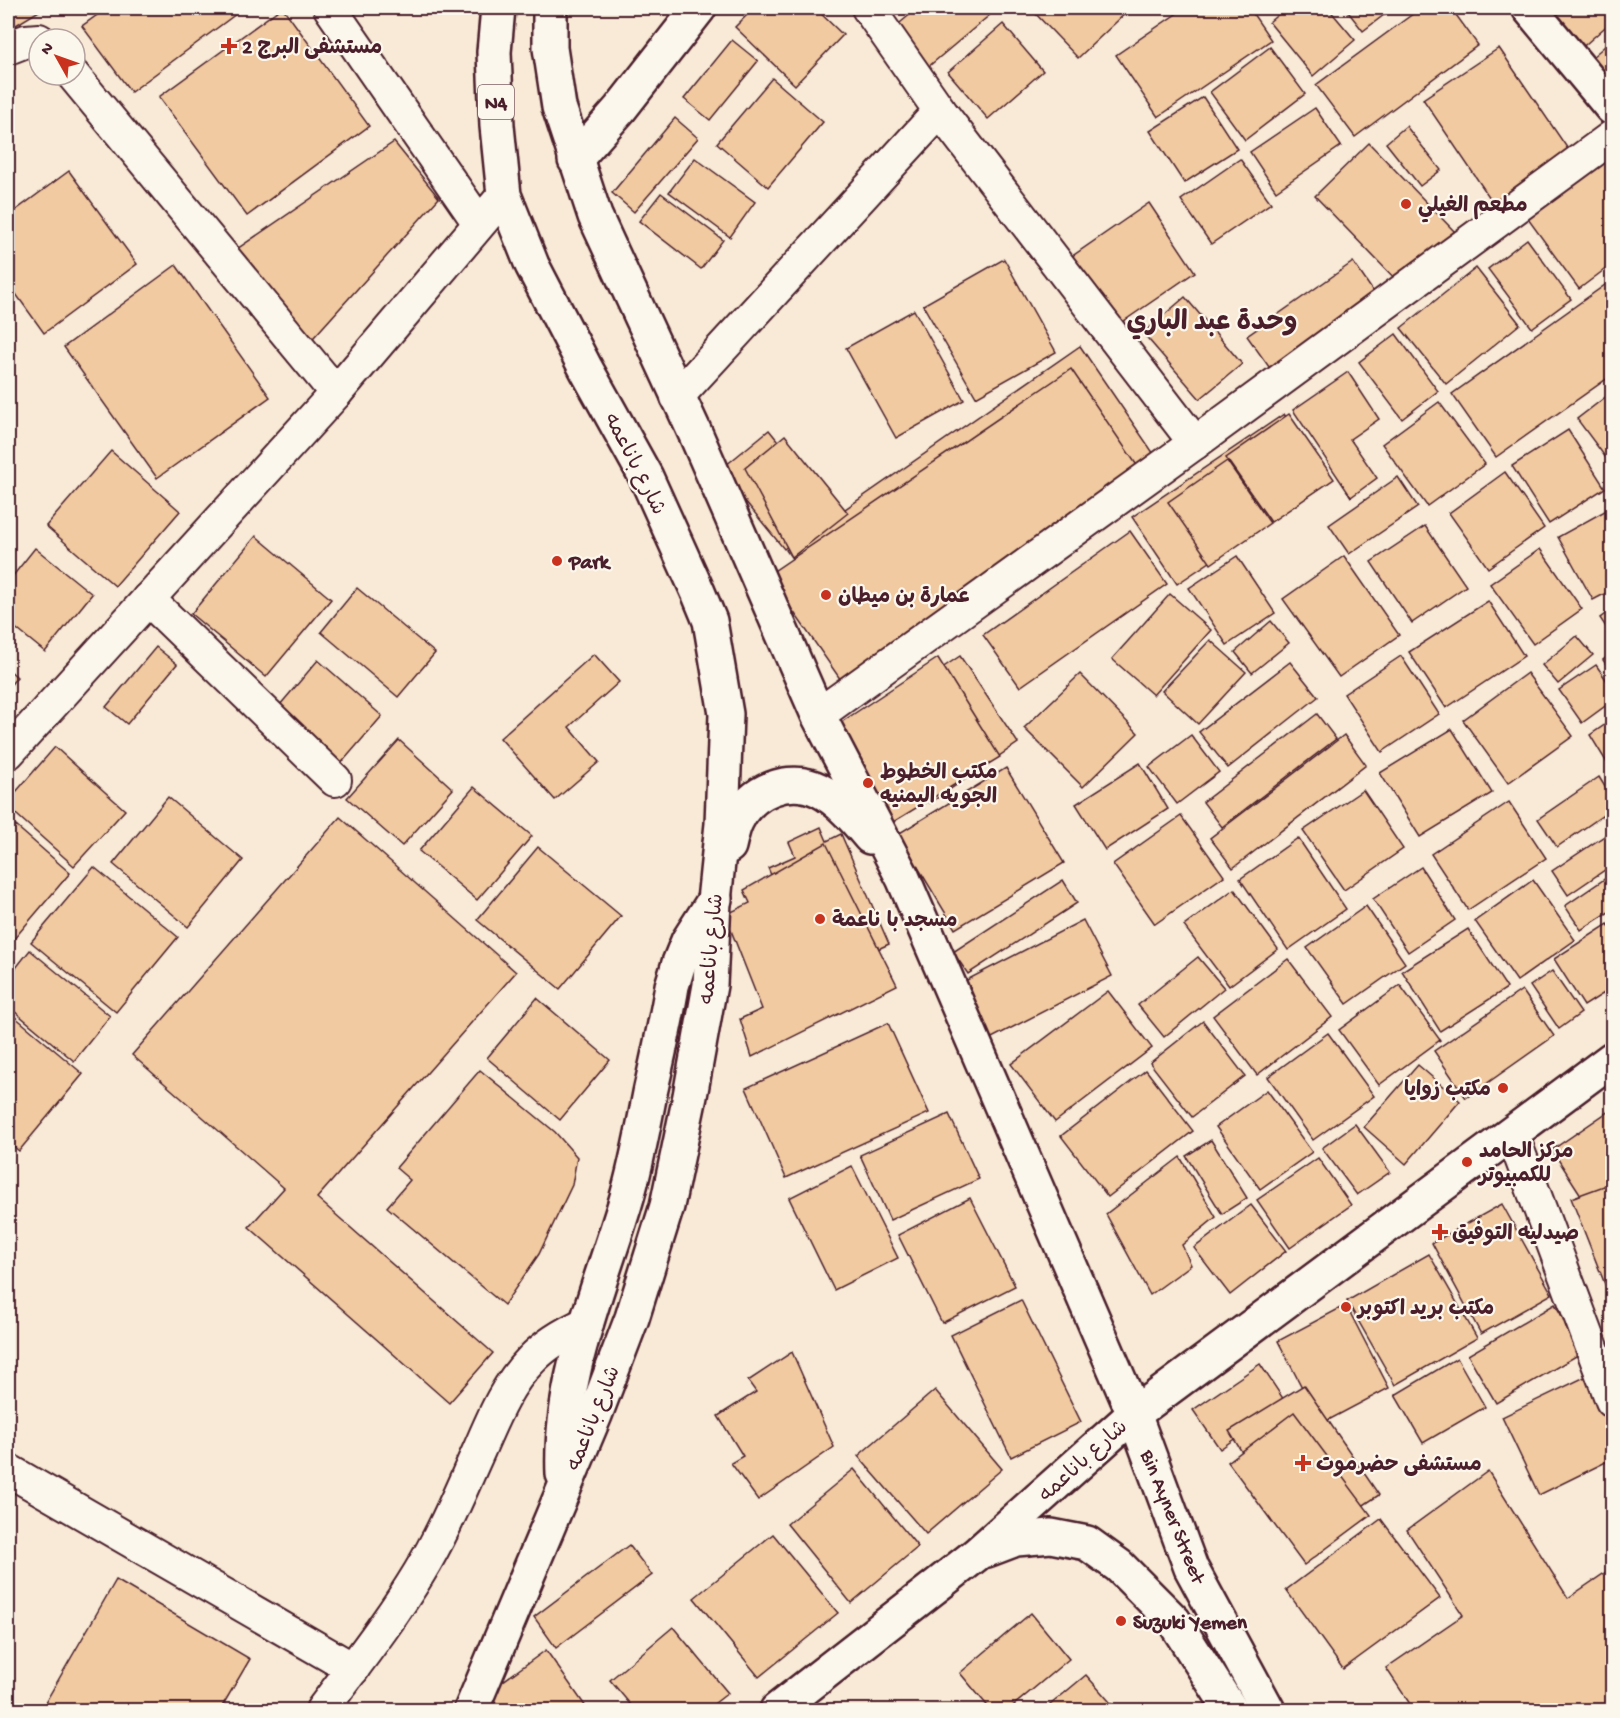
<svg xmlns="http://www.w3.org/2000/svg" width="1620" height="1718" font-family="'Gochi Hand','Playpen Sans Arabic',sans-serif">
<rect width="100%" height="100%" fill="#f8ead6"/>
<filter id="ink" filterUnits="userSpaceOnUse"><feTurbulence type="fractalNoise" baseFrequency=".0167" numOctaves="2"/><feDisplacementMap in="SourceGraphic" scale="12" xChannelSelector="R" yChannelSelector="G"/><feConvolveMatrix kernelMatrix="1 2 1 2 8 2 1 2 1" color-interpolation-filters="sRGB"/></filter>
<g filter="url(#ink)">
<g fill="#f1caa1" stroke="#4a1f2b" stroke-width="1.5">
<path d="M 8,8 L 18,8 L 22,29 L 8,33 Z"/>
<path d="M 8,8 L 44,8 L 8,30 Z"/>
<path d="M 107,8 L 244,8 L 131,92 L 82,26 Z"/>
<path d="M 281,8 L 283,8 L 369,126 L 247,216 L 159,97 Z"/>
<path d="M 754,8 L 815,8 L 843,35 L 795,85 L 735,27 Z"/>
<path d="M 918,8 L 998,8 L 928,67 L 895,27 Z"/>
<path d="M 1034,8 L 1129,8 L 1130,9 L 1078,58 L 1032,10 Z"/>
<path d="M 1185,8 L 1249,8 L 1271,40 L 1158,117 L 1116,55 Z"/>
<path d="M 1286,8 L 1328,8 L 1355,40 L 1313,76 L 1269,22 Z"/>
<path d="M 1345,8 L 1393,8 L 1363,31 Z"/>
<path d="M 1421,8 L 1451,8 L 1478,45 L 1355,137 L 1316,85 Z"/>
<path d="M 1539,8 L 1612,8 L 1612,21 L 1577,52 Z"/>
<path d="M 1003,24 L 1043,71 L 988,119 L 948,72 Z"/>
<path d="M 732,40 L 758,61 L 710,120 L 684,99 Z"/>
<path d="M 1612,40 L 1612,84 L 1592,57 Z"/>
<path d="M 1270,47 L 1305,94 L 1245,140 L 1210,92 Z"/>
<path d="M 1499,48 L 1572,155 L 1496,207 L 1423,99 Z"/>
<path d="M 772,78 L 823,122 L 768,187 L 717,143 Z"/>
<path d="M 1203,97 L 1237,149 L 1184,183 L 1150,131 Z"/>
<path d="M 1315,108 L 1341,146 L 1276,191 L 1250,152 Z"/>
<path d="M 675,118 L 698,138 L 634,212 L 612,193 Z"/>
<path d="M 1406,126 L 1441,170 L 1420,186 L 1386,143 Z"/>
<path d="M 394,142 L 439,198 L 305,347 L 237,249 Z"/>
<path d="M 1369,143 L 1455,232 L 1401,285 L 1315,196 Z"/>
<path d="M 695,158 L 755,202 L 730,237 L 669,192 Z"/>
<path d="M 1240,159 L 1271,203 L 1211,244 L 1181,200 Z"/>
<path d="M 1607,161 L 1612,168 L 1612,264 L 1579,289 L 1528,219 Z"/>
<path d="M 69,171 L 137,264 L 44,333 L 8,283 L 8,216 Z"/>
<path d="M 661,193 L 723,240 L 701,269 L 639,221 Z"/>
<path d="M 1149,203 L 1195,272 L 1118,325 L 1071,257 Z"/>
<path d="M 1527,239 L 1571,299 L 1532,328 L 1488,269 Z"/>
<path d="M 1004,259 L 1056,352 L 976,397 L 923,305 Z"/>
<path d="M 1353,262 L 1379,300 L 1274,374 L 1247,336 Z"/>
<path d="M 176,265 L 270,397 L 157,478 L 64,347 Z"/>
<path d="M 1476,268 L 1520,324 L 1446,384 L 1401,328 Z"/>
<path d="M 1612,280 L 1612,375 L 1496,457 L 1452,394 Z"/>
<path d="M 1185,297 L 1242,364 L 1200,399 L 1143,333 Z"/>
<path d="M 914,310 L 964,400 L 896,438 L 846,348 Z"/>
<path d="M 1396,334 L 1438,391 L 1402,419 L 1359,362 Z"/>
<path d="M 1080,346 L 1156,457 L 862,661 L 786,550 Z"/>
<path d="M 1071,369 L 1147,480 L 845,686 L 768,575 Z"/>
<path d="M 1348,372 L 1379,419 L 1350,439 L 1377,478 L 1351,497 L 1293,410 Z"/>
<path d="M 1612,392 L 1612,466 L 1577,419 Z"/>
<path d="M 1439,402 L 1485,464 L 1427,506 L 1382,444 Z"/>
<path d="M 1284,414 L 1329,482 L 1177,584 L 1132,517 Z"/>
<path d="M 1289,414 L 1334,479 L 1271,522 L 1226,458 Z"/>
<path d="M 769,430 L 833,509 L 784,549 L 720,470 Z"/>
<path d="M 1568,430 L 1605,488 L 1549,524 L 1512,466 Z"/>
<path d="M 785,435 L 848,513 L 792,557 L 745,468 Z"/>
<path d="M 111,451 L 180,511 L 115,586 L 46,526 Z"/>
<path d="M 1227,461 L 1270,523 L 1211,564 L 1168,502 Z"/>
<path d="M 1505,472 L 1544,528 L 1488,568 L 1449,513 Z"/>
<path d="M 1398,477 L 1418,507 L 1349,554 L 1329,525 Z"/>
<path d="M 1612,507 L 1612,590 L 1593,600 L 1558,537 Z"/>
<path d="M 1425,526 L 1466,586 L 1412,623 L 1371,562 Z"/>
<path d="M 1130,531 L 1167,584 L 1020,687 L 983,635 Z"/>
<path d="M 256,536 L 331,599 L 266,677 L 191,614 Z"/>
<path d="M 35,548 L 92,594 L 45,652 L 8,622 L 8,582 Z"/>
<path d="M 1540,549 L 1582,609 L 1533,644 L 1490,584 Z"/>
<path d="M 1237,556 L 1275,613 L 1227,645 L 1189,588 Z"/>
<path d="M 1344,556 L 1399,635 L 1339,677 L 1283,599 Z"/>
<path d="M 357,588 L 435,653 L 398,697 L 321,632 Z"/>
<path d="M 1170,594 L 1211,630 L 1153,695 L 1112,659 Z"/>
<path d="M 1488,601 L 1524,656 L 1446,708 L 1409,652 Z"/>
<path d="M 1612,609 L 1612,636 L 1600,618 Z"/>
<path d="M 1271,621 L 1289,643 L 1252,673 L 1235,652 Z"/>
<path d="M 1577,636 L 1593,655 L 1558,684 L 1542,665 Z"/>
<path d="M 1210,640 L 1246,672 L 1198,724 L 1162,691 Z"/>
<path d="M 156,647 L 177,664 L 127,724 L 106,707 Z"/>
<path d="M 1612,653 L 1612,673 L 1603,660 Z"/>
<path d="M 594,654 L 619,682 L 569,727 L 599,762 L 555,800 L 500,738 Z"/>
<path d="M 960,656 L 1018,743 L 930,803 L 871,716 Z"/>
<path d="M 1401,656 L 1439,714 L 1382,752 L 1344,694 Z"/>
<path d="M 938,658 L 1000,757 L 880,830 L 825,733 Z"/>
<path d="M 318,660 L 382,716 L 338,767 L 274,712 Z"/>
<path d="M 1290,662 L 1318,697 L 1228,768 L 1199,732 Z"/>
<path d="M 1596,665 L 1612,688 L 1612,701 L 1582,723 L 1559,690 Z"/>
<path d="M 8,669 L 17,677 L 8,688 Z"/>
<path d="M 1527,673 L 1573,736 L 1508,783 L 1463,720 Z"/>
<path d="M 1080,674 L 1138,733 L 1083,787 L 1024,728 Z"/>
<path d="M 1317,714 L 1336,739 L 1222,827 L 1203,802 Z"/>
<path d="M 1612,720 L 1612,771 L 1590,735 Z"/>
<path d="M 1452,729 L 1492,793 L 1420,837 L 1380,773 Z"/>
<path d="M 1191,735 L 1219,772 L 1177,804 L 1149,767 Z"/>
<path d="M 1344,735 L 1366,765 L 1233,868 L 1210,838 Z"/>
<path d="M 399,740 L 453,789 L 402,846 L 347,798 Z"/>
<path d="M 55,747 L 125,810 L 74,866 L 8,807 L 8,801 Z"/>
<path d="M 1140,763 L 1168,809 L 1105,850 L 1076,804 Z"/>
<path d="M 1006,768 L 1064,863 L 955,929 L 898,834 Z"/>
<path d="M 1599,777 L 1612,798 L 1612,809 L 1557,847 L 1538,819 Z"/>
<path d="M 474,787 L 532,836 L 477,900 L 419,851 Z"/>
<path d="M 1363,790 L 1403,849 L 1344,890 L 1303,831 Z"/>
<path d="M 168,797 L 243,860 L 188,927 L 113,864 Z"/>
<path d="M 1509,802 L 1546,858 L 1468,910 L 1431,854 Z"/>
<path d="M 1181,816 L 1224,876 L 1155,924 L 1113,864 Z"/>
<path d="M 340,817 L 516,972 L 317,1198 L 493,1353 L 449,1403 L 249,1227 L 284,1188 L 132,1055 Z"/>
<path d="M 8,819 L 70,873 L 8,946 Z"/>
<path d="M 821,827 L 827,841 L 841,834 L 889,944 L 791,988 L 751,894 L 775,884 L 768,868 L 795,856 L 789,842 Z"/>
<path d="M 1612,831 L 1612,865 L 1568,895 L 1552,871 Z"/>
<path d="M 1298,838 L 1346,909 L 1288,950 L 1240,879 Z"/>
<path d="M 826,843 L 897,985 L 752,1057 L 740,1019 L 762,1009 L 725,915 L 750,903 L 744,890 Z"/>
<path d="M 538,847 L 621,916 L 560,989 L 477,920 Z"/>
<path d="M 94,867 L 178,937 L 116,1012 L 31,942 Z"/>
<path d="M 1421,867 L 1455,920 L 1408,952 L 1373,899 Z"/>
<path d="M 1612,874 L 1612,910 L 1581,930 L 1565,906 Z"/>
<path d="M 1063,880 L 1077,903 L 968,974 L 953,952 Z"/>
<path d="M 1533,880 L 1575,940 L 1517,981 L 1475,921 Z"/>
<path d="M 1234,889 L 1278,949 L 1229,986 L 1184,926 Z"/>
<path d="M 1366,906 L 1405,963 L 1347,1004 L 1307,948 Z"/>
<path d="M 1083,920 L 1112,976 L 986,1041 L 957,985 Z"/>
<path d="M 1608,924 L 1612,930 L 1612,988 L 1584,1006 L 1554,959 Z"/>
<path d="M 1468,929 L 1507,988 L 1440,1031 L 1402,971 Z"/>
<path d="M 30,950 L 110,1016 L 74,1061 L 8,1006 L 8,978 Z"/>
<path d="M 1198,957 L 1224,988 L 1164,1037 L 1138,1005 Z"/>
<path d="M 1288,959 L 1332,1017 L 1257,1075 L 1213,1016 Z"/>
<path d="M 1552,971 L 1581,1013 L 1559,1029 L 1530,986 Z"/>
<path d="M 1400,985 L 1440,1040 L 1379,1085 L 1339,1030 Z"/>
<path d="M 1522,990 L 1554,1036 L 1466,1098 L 1434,1051 Z"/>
<path d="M 1108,991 L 1152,1048 L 1055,1122 L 1011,1064 Z"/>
<path d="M 537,998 L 610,1060 L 560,1120 L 487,1058 Z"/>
<path d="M 8,1011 L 83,1074 L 19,1151 L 8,1142 Z"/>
<path d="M 1203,1021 L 1245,1076 L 1192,1117 L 1150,1063 Z"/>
<path d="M 888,1023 L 929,1113 L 786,1178 L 746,1088 Z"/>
<path d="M 1328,1033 L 1374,1096 L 1313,1140 L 1268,1077 Z"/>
<path d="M 1418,1065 L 1460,1101 L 1406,1164 L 1364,1127 Z"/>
<path d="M 480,1070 L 555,1132 L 577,1157 L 572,1185 L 539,1254 L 504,1305 L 387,1207 L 410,1180 L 396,1168 Z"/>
<path d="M 1146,1070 L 1193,1131 L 1108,1197 L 1061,1136 Z"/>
<path d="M 1267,1090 L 1312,1152 L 1260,1189 L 1216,1127 Z"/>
<path d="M 1612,1109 L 1612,1301 L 1578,1214 L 1590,1209 L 1552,1150 Z"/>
<path d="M 949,1114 L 979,1179 L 890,1220 L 860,1155 Z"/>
<path d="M 1355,1124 L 1390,1172 L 1357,1195 L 1322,1148 Z"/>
<path d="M 1211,1140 L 1247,1198 L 1222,1214 L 1186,1156 Z"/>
<path d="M 1180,1157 L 1216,1217 L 1182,1245 L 1191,1265 L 1150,1295 L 1106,1214 Z"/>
<path d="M 1318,1158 L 1351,1205 L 1290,1248 L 1257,1200 Z"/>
<path d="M 852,1166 L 898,1258 L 834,1290 L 789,1198 Z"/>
<path d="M 1612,1183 L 1612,1302 L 1571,1198 Z"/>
<path d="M 970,1198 L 1015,1286 L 942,1323 L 898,1235 Z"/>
<path d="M 1502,1204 L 1552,1294 L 1481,1334 L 1432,1243 Z"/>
<path d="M 1251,1205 L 1286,1251 L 1230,1295 L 1194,1248 Z"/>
<path d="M 1429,1254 L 1477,1338 L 1395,1385 L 1347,1301 Z"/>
<path d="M 1021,1300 L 1081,1422 L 1011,1457 L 951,1335 Z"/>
<path d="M 1555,1304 L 1583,1352 L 1496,1403 L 1468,1355 Z"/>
<path d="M 1346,1305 L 1389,1388 L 1321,1424 L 1278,1341 Z"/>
<path d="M 792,1352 L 834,1447 L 758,1500 L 731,1463 L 743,1456 L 718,1416 L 756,1392 L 748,1381 Z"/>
<path d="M 1457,1358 L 1485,1407 L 1423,1443 L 1395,1395 Z"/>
<path d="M 1260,1364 L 1286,1403 L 1220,1449 L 1193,1410 Z"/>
<path d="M 1591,1374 L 1612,1420 L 1612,1459 L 1539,1495 L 1502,1417 Z"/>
<path d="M 1304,1385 L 1379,1495 L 1300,1547 L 1229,1431 Z"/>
<path d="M 935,1390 L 1002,1469 L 926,1534 L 858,1456 Z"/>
<path d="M 1294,1412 L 1371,1515 L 1304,1565 L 1228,1462 Z"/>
<path d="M 854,1469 L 918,1547 L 851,1603 L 787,1524 Z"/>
<path d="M 1488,1471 L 1568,1598 L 1612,1568 L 1612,1710 L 1414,1710 L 1386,1668 L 1463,1615 L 1407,1530 Z"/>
<path d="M 1381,1519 L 1440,1598 L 1343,1669 L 1286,1590 Z"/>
<path d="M 773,1534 L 838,1613 L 759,1677 L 694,1598 Z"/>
<path d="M 629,1545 L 652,1575 L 556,1648 L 534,1617 Z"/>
<path d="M 116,1580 L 250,1659 L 220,1710 L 41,1710 Z"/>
<path d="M 1031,1613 L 1069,1659 L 1008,1710 L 991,1710 L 960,1673 Z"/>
<path d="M 673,1627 L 728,1693 L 706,1710 L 635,1710 L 610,1680 Z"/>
<path d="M 546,1650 L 586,1707 L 581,1710 L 501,1710 L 488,1692 Z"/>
<path d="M 1086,1675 L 1117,1710 L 1044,1710 Z"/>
</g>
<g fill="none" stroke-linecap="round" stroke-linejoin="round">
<g stroke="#4a1f2b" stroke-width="36">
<g id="minor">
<path d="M 330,8 L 479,223"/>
<path d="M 868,8 L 940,111 L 1195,443"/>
<path d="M 8,48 L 26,41 L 39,40"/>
<path d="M 73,75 L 336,393"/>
<path d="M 677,397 L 940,111"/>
<path d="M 148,599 L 335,780"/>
<path d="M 818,715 L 1195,443 L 1612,137"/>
<path d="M 8,753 L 336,393 L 504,195"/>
<path d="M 1512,1134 L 1612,1401"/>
<path d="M 8,1470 L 353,1669"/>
<path d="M 322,1710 C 355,1665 390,1621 419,1573 C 443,1534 460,1492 479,1450 C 493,1418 506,1385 531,1360 C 547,1343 567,1332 587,1323"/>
</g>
</g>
<g stroke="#4a1f2b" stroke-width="38">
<g id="tertiary">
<path d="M 1529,8 L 1612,108"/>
<path d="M 575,160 L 620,109 L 699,8"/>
<path d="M 1134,1414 L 1612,1059"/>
</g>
</g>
<g stroke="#4a1f2b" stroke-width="38">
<g id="trunk">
<path d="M 550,8 L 550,48 L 559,107 L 595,216 L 696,435 L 818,715 L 903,878 L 1134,1414 L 1191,1568 L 1268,1710"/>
<path d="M 729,846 C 731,838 733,827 737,820 C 751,791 789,775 819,790 C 839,800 856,820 870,837"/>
<path d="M 563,1474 C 559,1380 598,1293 625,1204 C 636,1168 643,1130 650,1093 C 658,1057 666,1022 672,986 L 679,963 L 688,941 L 715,899"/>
<path d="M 987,1550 L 1016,1539 L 1051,1536 L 1087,1543 L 1119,1566 L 1174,1621 L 1231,1710"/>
<path d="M 471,1710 L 595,1415 L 632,1318 L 667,1206 L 690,1096 L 710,985 L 714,901 L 722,824 L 726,714 L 710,621 L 698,592 L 646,477 L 586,369 L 532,265 L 504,195 L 497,126 L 494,52 L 498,8"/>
<path d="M 777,1710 L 977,1554 L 1134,1414"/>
</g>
</g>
<use href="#minor" stroke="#fbf7ec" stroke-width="32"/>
<use href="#tertiary" stroke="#fbf7ec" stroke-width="33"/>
<use href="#trunk" stroke="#fbf7ec" stroke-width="33"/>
</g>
</g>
<g fill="#c8321e" stroke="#fbf7ec" stroke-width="2">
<path d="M226 37h6v6h6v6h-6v6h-6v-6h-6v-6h6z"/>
<circle cx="1406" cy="204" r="6"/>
<circle cx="557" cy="561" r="6"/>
<circle cx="826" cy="595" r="6"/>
<circle cx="868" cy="783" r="6"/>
<circle cx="820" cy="919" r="6"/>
<circle cx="1503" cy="1088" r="6"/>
<circle cx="1467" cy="1162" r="6"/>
<path d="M1437 1223h6v6h6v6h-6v6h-6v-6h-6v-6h6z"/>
<circle cx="1346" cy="1307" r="6"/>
<path d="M1300 1454h6v6h6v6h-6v6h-6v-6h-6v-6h6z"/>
<circle cx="1121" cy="1621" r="6"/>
</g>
<g text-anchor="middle" stroke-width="4.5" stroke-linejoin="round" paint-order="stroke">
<rect fill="#fbf7ec" stroke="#7f6065" stroke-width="1.5" x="478" y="85" width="36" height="34" rx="4.5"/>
<g font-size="20" font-weight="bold" fill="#4a1f2b">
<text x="496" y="109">N4</text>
</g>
<g font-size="21" font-weight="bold" fill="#4a1f2b" stroke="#fbf7ec" text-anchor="start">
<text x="242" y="53">مستشفى البرج 2</text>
<text x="1418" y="211">مطعم الغيلي</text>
<text x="569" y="568">Park</text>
<text x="838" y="602">عمارة بن ميطان</text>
<text x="880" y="778">مكتب الخطوط<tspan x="880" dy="24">الجويه اليمنيه</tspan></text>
<text x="832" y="926">مسجد با ناعمة</text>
<text x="1491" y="1095" text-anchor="end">مكتب زوايا</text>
<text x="1479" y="1157">مركز الحامد<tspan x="1479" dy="24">للكمبيوتر</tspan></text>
<text x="1452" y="1239">صيدليه التوفيق</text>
<text x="1358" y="1314">مكتب بريد اكتوبر</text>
<text x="1316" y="1470">مستشفى حضرموت</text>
<text x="1133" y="1628">Suzuki Yemen</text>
</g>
<g font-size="21" fill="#4a1f2b" stroke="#fbf7ec">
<text transform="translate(636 463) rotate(63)" y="7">شارع باناعمه</text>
<text transform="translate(710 949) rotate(-85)" y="7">شارع باناعمه</text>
<text transform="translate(592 1418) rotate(-68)" y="7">شارع باناعمه</text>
<text transform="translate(1082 1460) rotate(-42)" y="7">شارع باناعمه</text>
<text transform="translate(1174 1516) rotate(68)" y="7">Bin Ayner Street</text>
</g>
<g font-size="27" font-weight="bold" fill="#4a1f2b" stroke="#fbf7ec">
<text x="1212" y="329">وحدة عبد الباري</text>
</g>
</g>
<rect width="1620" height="1718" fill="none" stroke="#fbf7ec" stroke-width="30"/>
<rect x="15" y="15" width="1590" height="1688" fill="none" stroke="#4a1f2b" stroke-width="2" filter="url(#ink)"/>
<g transform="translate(57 57) rotate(310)"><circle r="28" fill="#fbf7ec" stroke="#b4a19f" stroke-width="1.5"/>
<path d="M0-4.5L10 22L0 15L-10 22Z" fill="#c8321e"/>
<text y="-9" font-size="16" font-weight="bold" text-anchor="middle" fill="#4a1f2b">N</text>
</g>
</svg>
